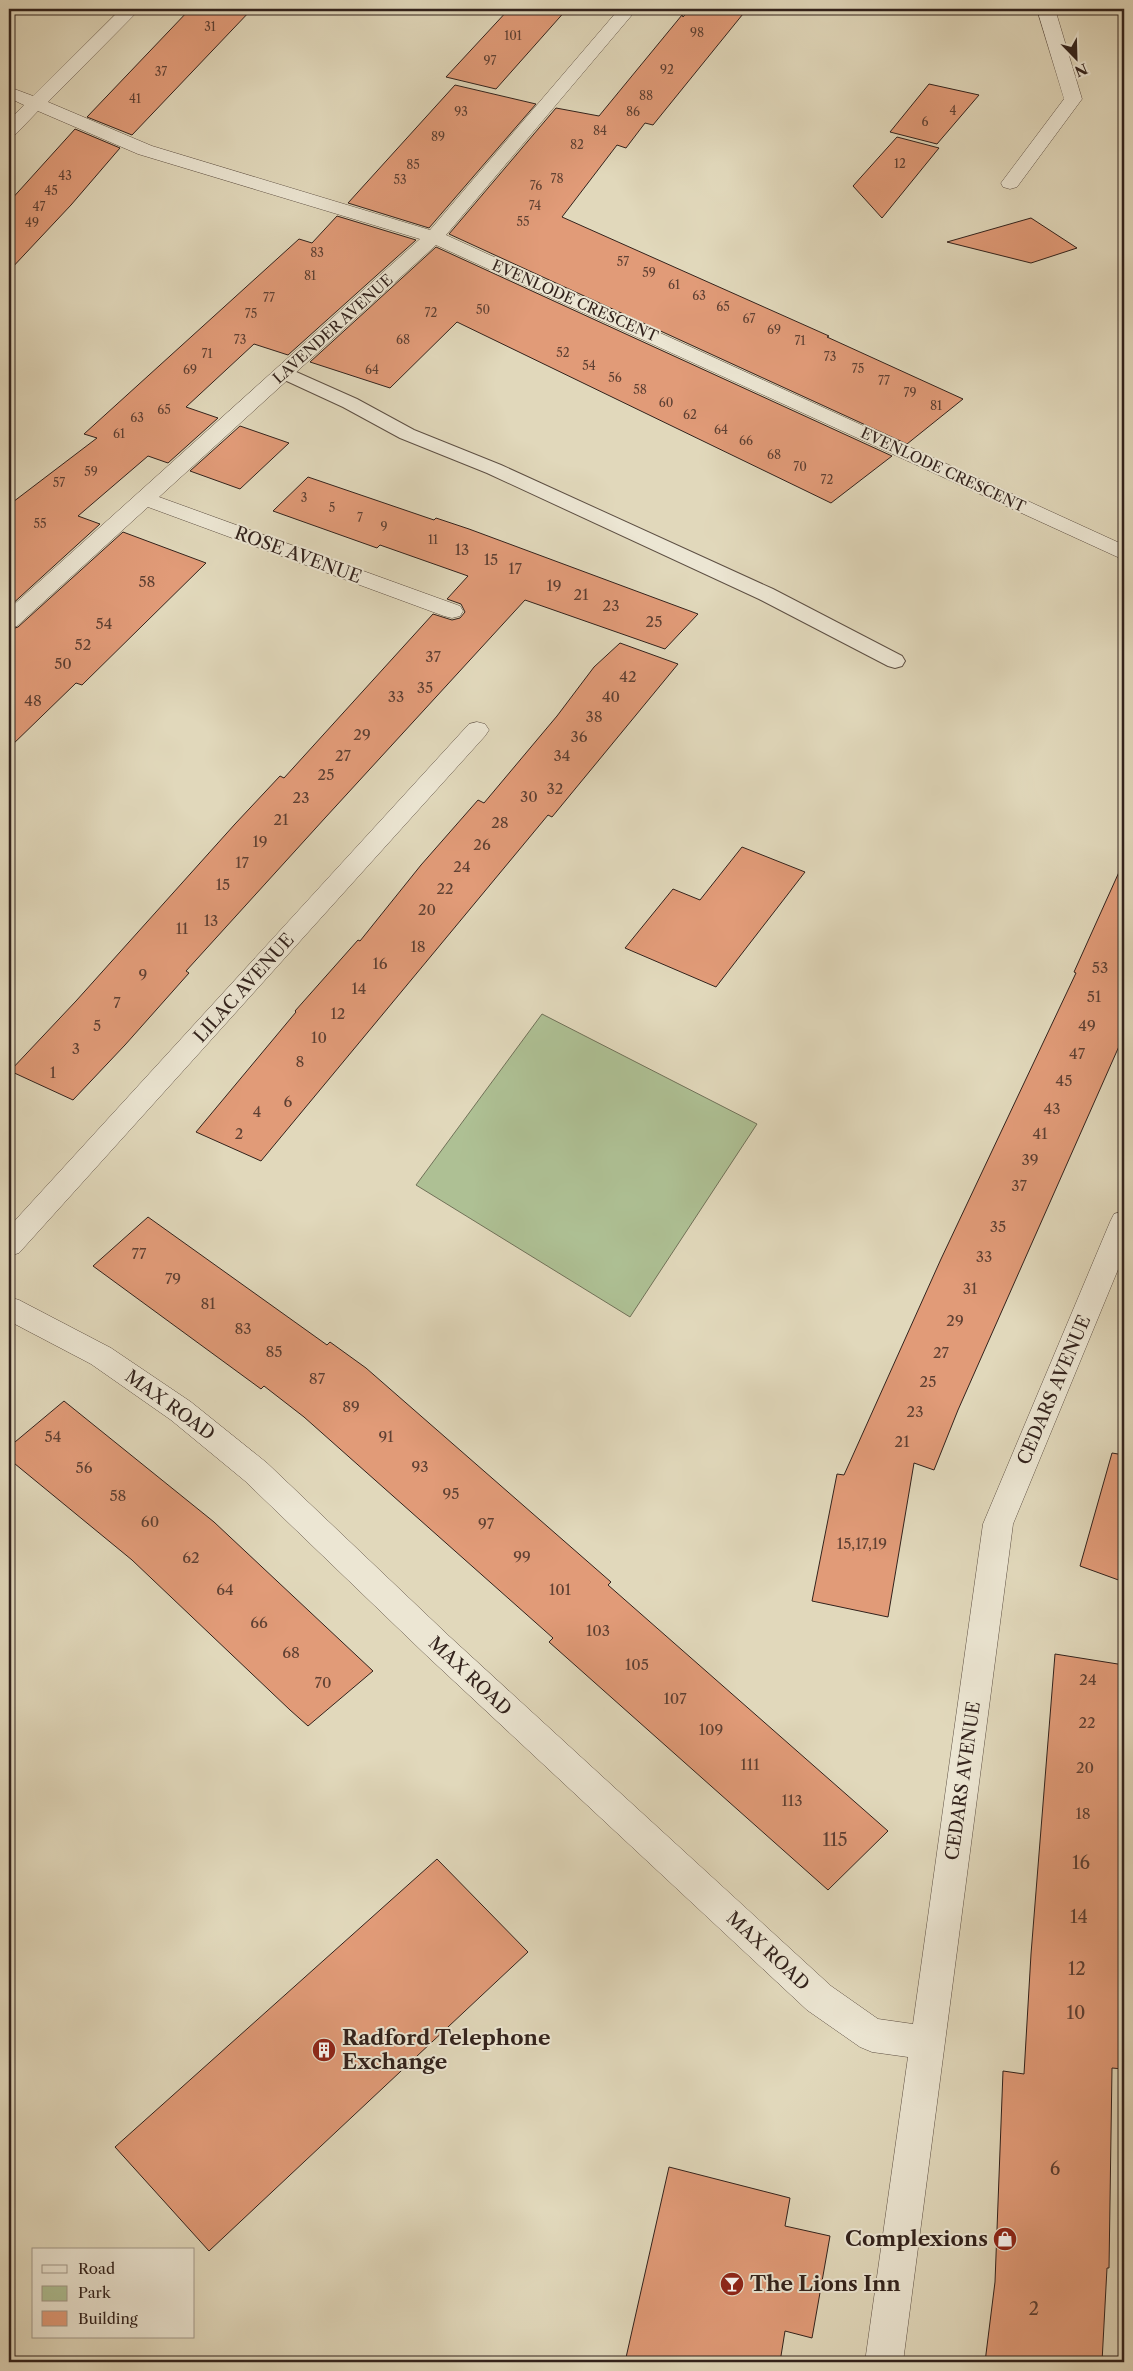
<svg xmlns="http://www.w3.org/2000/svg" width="1133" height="2371" font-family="'Libre Caslon Text',serif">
<rect width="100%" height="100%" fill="#e1d8bb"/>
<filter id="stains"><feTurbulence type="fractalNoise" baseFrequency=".004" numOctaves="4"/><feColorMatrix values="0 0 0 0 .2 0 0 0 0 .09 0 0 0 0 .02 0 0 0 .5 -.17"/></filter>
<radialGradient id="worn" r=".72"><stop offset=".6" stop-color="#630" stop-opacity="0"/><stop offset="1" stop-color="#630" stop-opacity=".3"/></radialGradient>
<path fill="#aec094" stroke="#707158" d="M 542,1014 L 757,1124 L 630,1317 L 416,1185 Z"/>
<g fill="#e19b78" stroke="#32221c">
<path d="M 190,9 L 252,9 L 132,135 L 87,117 Z"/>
<path d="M 509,9 L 567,9 L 496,89 L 446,77 Z"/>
<path d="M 690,9 L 747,9 L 653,125 L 645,123 L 626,148 L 617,145 L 562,217 L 829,336 L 827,337 L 963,399 L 907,444 L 449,234 L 556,108 L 599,116 L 682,15 L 683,17 Z"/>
<path d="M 929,84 L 979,95 L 937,144 L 890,132 Z"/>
<path d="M 455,85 L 536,104 L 429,228 L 348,203 Z"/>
<path d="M 75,129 L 120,148 L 71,205 L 9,271 L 9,202 Z"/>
<path d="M 897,137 L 939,148 L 882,218 L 853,186 Z"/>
<path d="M 337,216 L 416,240 L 288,355 L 254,344 L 186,407 L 218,418 L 168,463 L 148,456 L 78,516 L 100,524 L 9,607 L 9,505 L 97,438 L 84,434 L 299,239 L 312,243 Z"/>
<path d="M 1031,218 L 1077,248 L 1031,263 L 947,242 Z"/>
<path d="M 436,247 L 892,456 L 831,503 L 457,322 L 390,388 L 310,362 Z"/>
<path d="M 240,426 L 289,443 L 240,489 L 190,471 Z"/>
<path d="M 308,477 L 434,520 L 436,518 L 469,529 L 698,614 L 665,649 L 525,600 L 325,818 L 186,971 L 189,973 L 125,1045 L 73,1100 L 10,1071 L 76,1001 L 235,824 L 280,776 L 284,778 L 433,614 L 452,620 L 460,618 L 465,612 L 461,604 L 447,599 L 468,576 L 380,545 L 377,548 L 273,511 Z"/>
<path d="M 123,532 L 206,563 L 82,685 L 76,683 L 9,748 L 9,630 L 18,627 Z"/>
<path d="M 620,643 L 678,664 L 552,817 L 548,815 L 261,1161 L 196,1132 L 296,1012 L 295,1011 L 358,940 L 360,941 L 421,865 L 478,800 L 484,803 L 557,716 L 594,667 Z"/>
<path d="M 742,847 L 805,872 L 716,987 L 625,948 L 673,889 L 700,900 Z"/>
<path d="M 1124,861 L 1124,1035 L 958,1410 L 934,1470 L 914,1463 L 888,1617 L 812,1601 L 837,1474 L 844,1475 L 941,1259 L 1076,973 L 1074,972 Z"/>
<path d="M 148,1217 L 327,1345 L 330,1342 L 366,1368 L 611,1582 L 608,1585 L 888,1831 L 828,1890 L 549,1642 L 553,1638 L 304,1417 L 264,1386 L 261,1389 L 93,1266 Z"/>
<path d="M 64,1401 L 214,1522 L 373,1671 L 308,1726 L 290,1710 L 132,1560 L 9,1459 L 9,1447 Z"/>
<path d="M 1112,1453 L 1124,1455 L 1124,1582 L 1080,1566 Z"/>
<path d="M 1055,1654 L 1124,1665 L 1123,2069 L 1112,2068 L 1109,2268 L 1107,2268 L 1102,2362 L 985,2362 L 995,2282 L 1003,2071 L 1024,2074 L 1031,1954 Z"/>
<path d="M 437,1859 L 528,1952 L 209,2251 L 115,2147 Z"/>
<path d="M 669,2167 L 790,2198 L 785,2226 L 830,2236 L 812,2338 L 785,2331 L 780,2362 L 625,2362 Z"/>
</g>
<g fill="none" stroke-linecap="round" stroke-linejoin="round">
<g stroke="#5e5044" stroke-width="2">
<path id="service" d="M 285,367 L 357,399 L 414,430 L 501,465 L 773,589 L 902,656 L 905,661 L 902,666 L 895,668 L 888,666 L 759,599 L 487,473 L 400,438 L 343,407 L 278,377 L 276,373 L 278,369 Z"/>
</g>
<g stroke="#5e5044" stroke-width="1">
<g id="minor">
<path d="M 121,9 L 140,9 L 48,102 L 152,146 L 430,230 L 619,9 L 637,9 L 446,235 L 1124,545 L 1124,560 L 436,245 L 159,497 L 460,606 L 463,611 L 460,616 L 452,618 L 444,616 L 148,507 L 17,626 L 9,628 L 9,609 L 420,239 L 138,154 L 38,111 L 16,134 L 9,135 L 9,120 L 24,105 L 9,98 L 9,87 L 33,96 Z"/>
<path d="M 1037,9 L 1055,9 L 1082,99 L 1017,187 L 1010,189 L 1003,187 L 1001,183 L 1064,99 Z"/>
<path d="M 477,722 L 485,724 L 489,730 L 485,736 L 19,1253 L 9,1256 L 9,1227 L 469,724 Z"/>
<path d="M 1124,1211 L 1124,1255 L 1013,1524 L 903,2362 L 865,2362 L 908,2057 L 872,2052 L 860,2047 L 807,2010 L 427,1656 L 245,1481 L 171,1420 L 91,1364 L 9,1321 L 9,1297 L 19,1300 L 111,1348 L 191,1402 L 267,1463 L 449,1636 L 831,1986 L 878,2019 L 913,2024 L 983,1524 L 1110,1222 L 1114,1214 Z"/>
</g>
</g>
<use href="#service" fill="#ece6d3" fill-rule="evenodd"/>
<use href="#minor" fill="#ece6d3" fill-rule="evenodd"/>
</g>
<defs>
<g id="building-disc" transform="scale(1.25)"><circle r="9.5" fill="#8f2418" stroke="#ece6d3"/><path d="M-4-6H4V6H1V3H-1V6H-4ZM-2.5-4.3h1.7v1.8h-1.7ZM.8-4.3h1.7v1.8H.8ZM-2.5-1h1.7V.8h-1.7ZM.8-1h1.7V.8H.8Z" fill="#fff"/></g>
<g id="shop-disc" transform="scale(1.25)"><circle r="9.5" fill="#8f2418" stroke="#ece6d3"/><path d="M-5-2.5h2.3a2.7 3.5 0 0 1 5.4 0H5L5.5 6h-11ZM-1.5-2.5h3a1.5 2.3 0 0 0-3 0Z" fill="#fff"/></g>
<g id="bar-disc" transform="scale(1.25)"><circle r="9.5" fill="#8f2418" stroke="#ece6d3"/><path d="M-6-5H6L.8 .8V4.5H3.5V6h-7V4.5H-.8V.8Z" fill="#fff"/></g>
</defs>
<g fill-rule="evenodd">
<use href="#building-disc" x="324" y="2050"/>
<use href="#shop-disc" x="1005" y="2239"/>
<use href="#bar-disc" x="732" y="2284"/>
</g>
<g text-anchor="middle" stroke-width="4" stroke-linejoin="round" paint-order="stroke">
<g font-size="12" fill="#5e4033">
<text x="210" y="31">31</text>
<text x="697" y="37">98</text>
<text x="513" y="40">101</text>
<text x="490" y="65">97</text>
<text x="667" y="74">92</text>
<text x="161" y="76">37</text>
<text x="646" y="100">88</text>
<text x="135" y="103">41</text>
<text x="953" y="115">4</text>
<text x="461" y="116">93</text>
<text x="633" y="116">86</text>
<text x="925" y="126">6</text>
<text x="600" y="135">84</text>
<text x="438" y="141">89</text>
<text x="577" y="149">82</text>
<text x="900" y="168">12</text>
<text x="413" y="169">85</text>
<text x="65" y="180">43</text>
<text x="557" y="183">78</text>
<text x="400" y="184">53</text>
<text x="536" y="190">76</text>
<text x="51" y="195">45</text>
<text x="535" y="210">74</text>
<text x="39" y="211">47</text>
<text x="523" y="226">55</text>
<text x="32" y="227">49</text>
<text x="317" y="257">83</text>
<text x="623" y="266">57</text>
<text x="649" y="277">59</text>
<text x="310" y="280">81</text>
<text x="674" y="289">61</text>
<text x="699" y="300">63</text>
<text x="269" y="302">77</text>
<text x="723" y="311">65</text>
<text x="483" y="314">50</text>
<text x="431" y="317">72</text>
<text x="251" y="318">75</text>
<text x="749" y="323">67</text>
<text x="774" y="334">69</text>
<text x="240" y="344">73</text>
<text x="403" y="344">68</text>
<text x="800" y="345">71</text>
<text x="563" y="357">52</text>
<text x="207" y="358">71</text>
<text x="830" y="361">73</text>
<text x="589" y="370">54</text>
<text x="858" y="373">75</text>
<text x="190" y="374">69</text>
<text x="372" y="374">64</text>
<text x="615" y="382">56</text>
<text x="884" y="385">77</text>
<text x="640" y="394">58</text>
<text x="910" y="397">79</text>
<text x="666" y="407">60</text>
<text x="936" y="410">81</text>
<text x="164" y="414">65</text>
<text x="690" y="419">62</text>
<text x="137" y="422">63</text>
<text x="721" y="434">64</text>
<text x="119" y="438">61</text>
<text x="746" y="445">66</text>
<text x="774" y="459">68</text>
<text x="800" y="471">70</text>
<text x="91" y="476">59</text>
<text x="827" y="484">72</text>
<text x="59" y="487">57</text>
<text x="304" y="502">3</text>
<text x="332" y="512">5</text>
<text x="360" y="522">7</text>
<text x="40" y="528">55</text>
<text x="384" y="531">9</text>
<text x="433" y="544">11</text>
</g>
<g font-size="15" fill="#32221c" stroke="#ece6d3">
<text transform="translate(575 301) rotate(24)" y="5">EVENLODE CRESCENT</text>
<text transform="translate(333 329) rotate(-42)" y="5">LAVENDER AVENUE</text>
<text transform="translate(943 470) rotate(25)" y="5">EVENLODE CRESCENT</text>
</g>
<g font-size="15" fill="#5e4033">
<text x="462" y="555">13</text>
<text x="491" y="565">15</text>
<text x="515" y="574">17</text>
<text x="147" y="587">58</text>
<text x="554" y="591">19</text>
<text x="581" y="600">21</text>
<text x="611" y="611">23</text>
<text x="654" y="627">25</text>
<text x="104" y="629">54</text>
<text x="83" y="650">52</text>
<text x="433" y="662">37</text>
<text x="63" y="669">50</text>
<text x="628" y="682">42</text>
<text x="425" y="693">35</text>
<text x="396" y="702">33</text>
<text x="611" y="702">40</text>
<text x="33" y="706">48</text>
<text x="594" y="722">38</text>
<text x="362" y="740">29</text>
<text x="579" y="742">36</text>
<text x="343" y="761">27</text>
<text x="562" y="761">34</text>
<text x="326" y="780">25</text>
<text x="555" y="794">32</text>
<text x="529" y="802">30</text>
<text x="301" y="803">23</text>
<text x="281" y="825">21</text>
<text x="500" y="828">28</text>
<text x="260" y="847">19</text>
<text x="482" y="850">26</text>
<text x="242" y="868">17</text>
<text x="462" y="872">24</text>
<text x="223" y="890">15</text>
<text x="445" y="894">22</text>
<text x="427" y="915">20</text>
<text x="211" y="926">13</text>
<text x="182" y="934">11</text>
<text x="418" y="952">18</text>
<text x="380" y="969">16</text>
<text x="1100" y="973">53</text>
<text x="143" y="980">9</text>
<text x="359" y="994">14</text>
<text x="1094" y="1002">51</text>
<text x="117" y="1008">7</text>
<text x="338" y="1019">12</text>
<text x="97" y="1031">5</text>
<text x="1087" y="1031">49</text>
<text x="319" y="1043">10</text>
<text x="76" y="1054">3</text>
<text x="1077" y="1059">47</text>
<text x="300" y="1067">8</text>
<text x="53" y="1078">1</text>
<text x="1064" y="1086">45</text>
<text x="288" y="1107">6</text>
<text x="1052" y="1114">43</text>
<text x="257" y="1117">4</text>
<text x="239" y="1139">2</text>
<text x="1040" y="1139">41</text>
<text x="1030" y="1165">39</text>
<text x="1019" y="1191">37</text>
<text x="998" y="1232">35</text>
<text x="139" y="1259">77</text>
<text x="984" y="1262">33</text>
<text x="173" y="1284">79</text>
<text x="970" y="1294">31</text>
<text x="208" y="1309">81</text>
<text x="955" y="1326">29</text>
<text x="243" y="1334">83</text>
<text x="274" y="1357">85</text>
<text x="941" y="1358">27</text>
<text x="317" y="1384">87</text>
<text x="928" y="1387">25</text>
<text x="351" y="1412">89</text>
<text x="915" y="1417">23</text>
<text x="53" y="1442">54</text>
<text x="386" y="1442">91</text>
<text x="902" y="1447">21</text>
<text x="420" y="1472">93</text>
<text x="84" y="1473">56</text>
<text x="451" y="1499">95</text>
<text x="118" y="1501">58</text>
<text x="150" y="1527">60</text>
<text x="486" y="1529">97</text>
<text x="862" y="1549">15,17,19</text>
<text x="522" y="1562">99</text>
<text x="191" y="1563">62</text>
<text x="225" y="1595">64</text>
<text x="560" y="1595">101</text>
<text x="259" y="1628">66</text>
<text x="598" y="1636">103</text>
<text x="291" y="1658">68</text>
<text x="637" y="1670">105</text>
<text x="1088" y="1685">24</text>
<text x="323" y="1688">70</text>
<text x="675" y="1704">107</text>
<text x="1087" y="1728">22</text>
<text x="711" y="1735">109</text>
<text x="750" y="1770">111</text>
<text x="1085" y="1773">20</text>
<text x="792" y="1806">113</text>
<text x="1083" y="1819">18</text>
</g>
<g font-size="18" fill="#32221c" stroke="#ece6d3">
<text transform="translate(298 555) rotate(20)" y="6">ROSE AVENUE</text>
<text transform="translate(244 988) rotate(-48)" y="6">LILAC AVENUE</text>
<text transform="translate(1054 1390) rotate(-67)" y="6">CEDARS AVENUE</text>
<text transform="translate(170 1405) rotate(36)" y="6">MAX ROAD</text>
<text transform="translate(470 1676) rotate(43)" y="6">MAX ROAD</text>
<text transform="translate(963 1781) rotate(-82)" y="6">CEDARS AVENUE</text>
<text transform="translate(768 1951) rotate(43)" y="6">MAX ROAD</text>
</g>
<g font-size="18" fill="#5e4033">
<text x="835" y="1846">115</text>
<text x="1081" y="1869">16</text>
<text x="1079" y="1923">14</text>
<text x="1077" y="1975">12</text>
<text x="1076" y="2019">10</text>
<text x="1055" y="2175">6</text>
<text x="1034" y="2315">2</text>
</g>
<g font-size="21" font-weight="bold" fill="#32221c" stroke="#ece6d3" text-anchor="start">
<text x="342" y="2045">Radford Telephone<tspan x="342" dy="24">Exchange</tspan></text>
<text x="988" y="2246" text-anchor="end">Complexions</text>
<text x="750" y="2291">The Lions Inn</text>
</g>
</g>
<rect width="1133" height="2371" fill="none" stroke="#e1d8bb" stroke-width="30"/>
<rect x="10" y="10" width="1113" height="2351" fill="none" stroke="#32221c" stroke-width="2.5"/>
<rect x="15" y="15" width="1103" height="2341" fill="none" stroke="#32221c"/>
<rect x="32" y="2248" width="162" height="90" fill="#ece6d3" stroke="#a2988a"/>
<rect x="42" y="2265" width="25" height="8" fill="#ece6d3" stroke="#a2988a"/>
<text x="78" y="2274" font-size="15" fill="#32221c">Road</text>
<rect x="42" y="2286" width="25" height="15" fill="#aec094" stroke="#a2988a"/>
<text x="78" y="2298" font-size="15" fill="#32221c">Park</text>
<rect x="42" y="2311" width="25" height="15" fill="#e19b78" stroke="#a2988a"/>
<text x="78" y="2324" font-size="15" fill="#32221c">Building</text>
<g transform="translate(1076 58) rotate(157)" stroke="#ece6d3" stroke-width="4" paint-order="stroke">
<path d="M0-4L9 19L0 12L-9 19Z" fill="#32221c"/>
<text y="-8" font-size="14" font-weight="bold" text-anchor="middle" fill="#32221c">N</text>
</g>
<rect width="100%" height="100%" filter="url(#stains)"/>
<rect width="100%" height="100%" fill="url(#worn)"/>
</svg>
